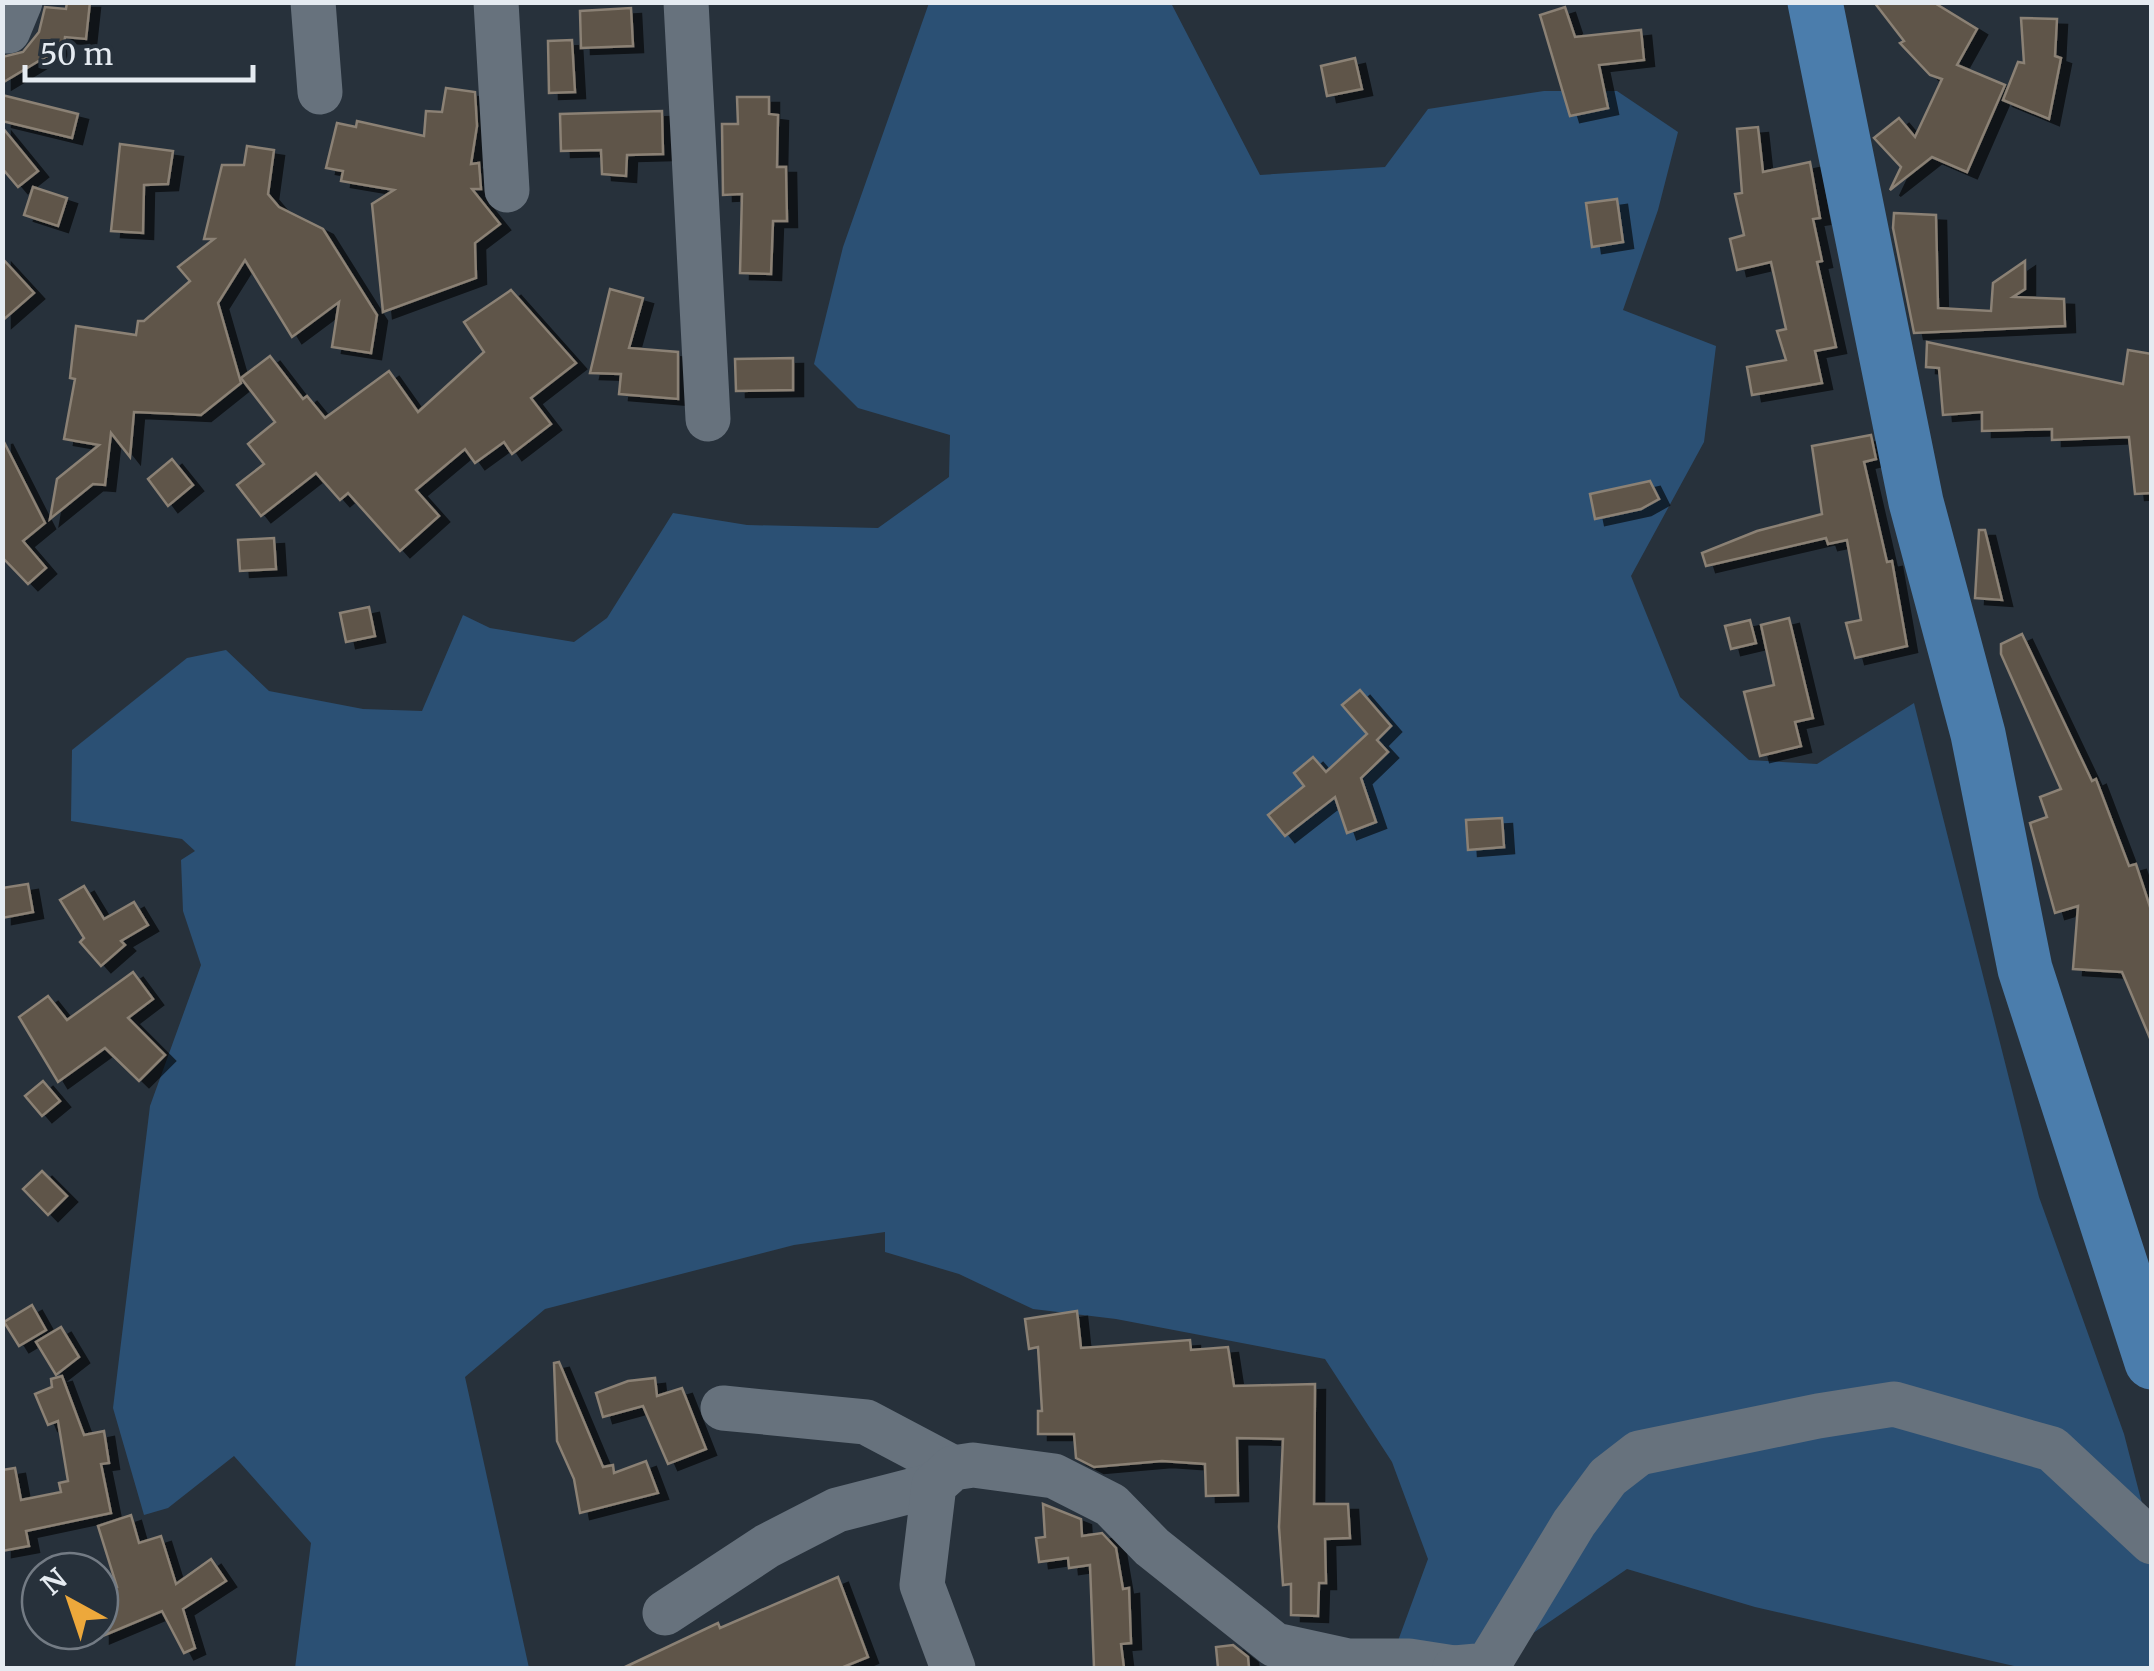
<svg xmlns="http://www.w3.org/2000/svg" width="2154" height="1671" font-family="Merriweather,serif">
<defs>
<filter id="shadow"><feDropShadow dx="10" dy="6" stdDeviation="0" flood-color="#0009"/></filter>
</defs>
<rect width="100%" height="100%" fill="#27313b"/>
<path fill="#2b5074" d="M 929,3 L 1171,3 L 1260,175 L 1385,167 L 1428,109 L 1544,91 L 1617,91 L 1678,132 L 1658,210 L 1623,310 L 1716,346 L 1704,442 L 1631,576 L 1680,697 L 1749,760 L 1817,764 L 1914,703 L 2039,1197 L 2124,1434 L 2151,1538 L 2151,1668 L 2023,1668 L 1755,1607 L 1627,1569 L 1482,1668 L 1388,1668 L 1428,1559 L 1392,1462 L 1325,1359 L 1116,1319 L 1033,1309 L 959,1274 L 885,1252 L 885,1232 L 794,1245 L 545,1309 L 465,1377 L 529,1668 L 295,1668 L 311,1543 L 234,1456 L 168,1508 L 144,1515 L 113,1408 L 150,1106 L 201,965 L 183,911 L 181,860 L 195,851 L 182,839 L 71,821 L 72,750 L 187,658 L 226,650 L 269,691 L 363,709 L 422,711 L 463,615 L 490,628 L 574,642 L 607,618 L 673,513 L 747,525 L 878,528 L 949,477 L 950,435 L 858,408 L 814,364 L 843,247 Z"/>
<g fill="#5e5549" stroke="#8b8174" stroke-width="2.5" filter="url(#shadow)">
<path d="M 67,2 L 90,2 L 86,39 L 65,37 L 62,57 L 47,56 L 2,83 L 2,57 L 23,52 L 39,32 L 45,7 L 66,9 Z"/>
<path d="M 1874,2 L 1933,2 L 1977,29 L 1957,65 L 2005,85 L 1967,172 L 1932,157 L 1890,190 L 1901,167 L 1874,138 L 1899,118 L 1915,137 L 1942,79 L 1930,75 L 1900,43 L 1904,41 Z"/>
<path d="M 1565,7 L 1575,37 L 1641,30 L 1644,60 L 1599,65 L 1608,108 L 1570,116 L 1540,15 Z"/>
<path d="M 631,8 L 633,46 L 581,48 L 580,11 Z"/>
<path d="M 2021,18 L 2057,19 L 2055,56 L 2061,58 L 2049,119 L 2003,100 L 2018,62 L 2024,63 Z"/>
<path d="M 572,40 L 575,92 L 549,93 L 548,41 Z"/>
<path d="M 1355,58 L 1362,89 L 1327,96 L 1321,66 Z"/>
<path d="M 446,88 L 475,92 L 477,126 L 471,164 L 479,163 L 481,189 L 472,189 L 500,224 L 475,243 L 476,278 L 383,312 L 372,204 L 394,190 L 341,181 L 343,171 L 326,168 L 337,123 L 356,127 L 357,121 L 424,136 L 426,111 L 442,112 Z"/>
<path d="M 2,95 L 78,114 L 72,138 L 2,121 Z"/>
<path d="M 737,97 L 769,97 L 769,114 L 778,115 L 777,167 L 786,167 L 787,221 L 773,221 L 771,274 L 740,273 L 742,194 L 723,195 L 722,124 L 738,124 Z"/>
<path d="M 662,111 L 663,154 L 627,155 L 626,176 L 602,174 L 601,150 L 561,151 L 560,114 Z"/>
<path d="M 2,127 L 38,171 L 18,187 L 2,168 Z"/>
<path d="M 1758,127 L 1763,172 L 1810,162 L 1820,218 L 1813,219 L 1822,261 L 1817,262 L 1836,347 L 1815,351 L 1822,383 L 1752,395 L 1747,367 L 1786,360 L 1777,331 L 1786,329 L 1771,262 L 1737,270 L 1730,239 L 1744,235 L 1735,194 L 1742,193 L 1737,129 Z"/>
<path d="M 120,144 L 173,151 L 168,184 L 144,185 L 143,233 L 111,231 Z"/>
<path d="M 247,146 L 274,150 L 268,194 L 279,207 L 323,229 L 377,315 L 371,353 L 332,347 L 339,302 L 292,337 L 245,260 L 218,303 L 241,383 L 201,415 L 134,412 L 130,457 L 111,433 L 105,485 L 93,484 L 50,519 L 57,479 L 99,445 L 64,439 L 75,379 L 70,378 L 76,326 L 136,335 L 138,321 L 144,321 L 190,281 L 178,267 L 214,239 L 204,239 L 222,165 L 244,165 Z"/>
<path d="M 33,187 L 67,198 L 58,226 L 24,215 Z"/>
<path d="M 1617,199 L 1623,242 L 1592,247 L 1586,203 Z"/>
<path d="M 1894,213 L 1936,215 L 1938,308 L 1991,311 L 1993,283 L 2025,261 L 2025,289 L 2013,297 L 2064,299 L 2065,326 L 1914,333 L 1893,228 Z"/>
<path d="M 2,258 L 34,293 L 2,321 Z"/>
<path d="M 610,289 L 643,298 L 629,348 L 678,352 L 678,399 L 619,394 L 621,374 L 590,373 Z"/>
<path d="M 511,290 L 576,363 L 531,398 L 551,424 L 512,454 L 504,442 L 475,463 L 465,449 L 416,490 L 439,516 L 400,551 L 348,493 L 340,500 L 316,473 L 261,516 L 237,485 L 264,464 L 248,444 L 275,422 L 241,378 L 270,356 L 303,399 L 307,396 L 325,418 L 389,371 L 418,412 L 484,352 L 464,322 Z"/>
<path d="M 1927,342 L 2123,384 L 2128,350 L 2152,354 L 2152,493 L 2135,494 L 2129,437 L 2052,440 L 2052,429 L 1982,431 L 1982,412 L 1943,415 L 1939,368 L 1926,367 Z"/>
<path d="M 793,358 L 793,390 L 736,391 L 735,359 Z"/>
<path d="M 1871,435 L 1876,459 L 1864,462 L 1887,562 L 1892,561 L 1907,646 L 1855,658 L 1846,623 L 1861,620 L 1847,540 L 1828,544 L 1826,538 L 1706,566 L 1702,553 L 1757,531 L 1822,514 L 1812,446 Z"/>
<path d="M 2,438 L 45,523 L 23,541 L 46,568 L 28,584 L 2,557 Z"/>
<path d="M 172,459 L 193,485 L 168,506 L 148,479 Z"/>
<path d="M 1650,481 L 1659,499 L 1641,509 L 1595,519 L 1590,494 Z"/>
<path d="M 1979,530 L 1985,530 L 2002,600 L 1975,598 Z"/>
<path d="M 274,538 L 276,569 L 240,571 L 238,540 Z"/>
<path d="M 369,607 L 375,636 L 346,642 L 340,613 Z"/>
<path d="M 1789,618 L 1813,718 L 1795,722 L 1801,746 L 1760,756 L 1744,692 L 1774,685 L 1761,625 Z"/>
<path d="M 1750,620 L 1756,643 L 1731,649 L 1725,626 Z"/>
<path d="M 2022,634 L 2092,781 L 2096,779 L 2129,866 L 2136,864 L 2152,913 L 2152,1043 L 2122,972 L 2073,969 L 2078,906 L 2055,913 L 2030,823 L 2047,817 L 2040,797 L 2061,789 L 2001,654 L 2001,644 Z"/>
<path d="M 1360,690 L 1391,726 L 1377,740 L 1388,752 L 1361,778 L 1376,822 L 1347,833 L 1335,797 L 1285,836 L 1268,815 L 1304,786 L 1294,773 L 1313,757 L 1326,772 L 1367,734 L 1342,705 Z"/>
<path d="M 1502,818 L 1504,847 L 1468,850 L 1466,820 Z"/>
<path d="M 28,884 L 33,912 L 2,918 L 2,888 Z"/>
<path d="M 84,886 L 104,919 L 134,902 L 148,925 L 121,941 L 125,945 L 101,966 L 80,942 L 84,938 L 60,900 Z"/>
<path d="M 133,972 L 153,999 L 128,1018 L 165,1055 L 139,1081 L 105,1048 L 58,1082 L 19,1017 L 48,996 L 67,1020 Z"/>
<path d="M 43,1081 L 60,1101 L 42,1116 L 25,1096 Z"/>
<path d="M 42,1171 L 67,1196 L 48,1215 L 23,1189 Z"/>
<path d="M 32,1305 L 46,1330 L 19,1346 L 4,1322 Z"/>
<path d="M 1077,1311 L 1081,1348 L 1190,1340 L 1191,1350 L 1228,1347 L 1234,1386 L 1315,1384 L 1314,1504 L 1348,1504 L 1350,1538 L 1325,1539 L 1326,1583 L 1319,1583 L 1318,1616 L 1291,1615 L 1291,1584 L 1283,1585 L 1279,1527 L 1283,1439 L 1237,1438 L 1238,1495 L 1206,1496 L 1205,1464 L 1162,1461 L 1094,1467 L 1076,1458 L 1074,1434 L 1038,1434 L 1038,1411 L 1042,1411 L 1038,1347 L 1029,1349 L 1025,1319 Z"/>
<path d="M 61,1327 L 79,1357 L 56,1375 L 36,1342 Z"/>
<path d="M 559,1362 L 603,1467 L 613,1465 L 614,1473 L 646,1461 L 658,1493 L 580,1513 L 574,1479 L 557,1441 L 554,1363 Z"/>
<path d="M 62,1376 L 84,1435 L 104,1431 L 109,1463 L 101,1464 L 111,1513 L 26,1531 L 29,1546 L 2,1551 L 2,1470 L 15,1468 L 21,1500 L 61,1492 L 59,1483 L 68,1481 L 58,1421 L 48,1425 L 35,1394 L 52,1387 L 51,1379 Z"/>
<path d="M 655,1378 L 657,1396 L 682,1388 L 706,1449 L 668,1464 L 643,1406 L 603,1417 L 596,1393 L 628,1381 Z"/>
<path d="M 1043,1504 L 1081,1519 L 1082,1536 L 1102,1533 L 1116,1548 L 1123,1589 L 1129,1588 L 1131,1643 L 1121,1644 L 1124,1668 L 1094,1668 L 1090,1565 L 1069,1568 L 1068,1558 L 1039,1562 L 1036,1538 L 1045,1537 Z"/>
<path d="M 131,1515 L 139,1543 L 161,1536 L 176,1584 L 211,1559 L 226,1581 L 183,1609 L 195,1648 L 184,1653 L 162,1611 L 100,1637 L 100,1594 L 117,1587 L 98,1526 Z"/>
<path d="M 838,1577 L 868,1657 L 841,1668 L 623,1668 L 718,1623 L 720,1628 Z"/>
<path d="M 1233,1645 L 1248,1657 L 1249,1668 L 1218,1668 L 1216,1647 Z"/>
</g>
<g fill="none" stroke-linecap="round" stroke-linejoin="round">
<g stroke="#67727d" stroke-width="45">
<path d="M 313,2 L 320,92"/>
<path d="M 496,2 L 507,190"/>
<path d="M 686,2 L 708,419"/>
<path d="M 2,31 L 8,31 L 20,2"/>
<path d="M 723,1408 L 866,1422 L 953,1468"/>
<path d="M 665,1613 L 767,1546 L 837,1510 L 934,1485"/>
<path d="M 953,1668 L 922,1585 L 934,1485 L 953,1468 L 973,1465 L 1054,1476 L 1111,1505 L 1152,1547 L 1275,1645 L 1348,1661 L 1409,1661 L 1454,1668"/>
<path d="M 1455,1668 L 1488,1665 L 1574,1523 L 1608,1477 L 1639,1453 L 1818,1416 L 1894,1404 L 2052,1449 L 2152,1542"/>
</g>
<path stroke="#4b7dac" stroke-width="55" d="M 1815,2 L 1916,502 L 1978,734 L 2025,969 L 2152,1362"/>
</g>
<rect width="2154" height="1671" fill="none" stroke="#e5ebf1" stroke-width="10"/>
<g transform="translate(70 1601) rotate(320)"><circle r="48" fill="#27313b" stroke="#737b84" stroke-width="2.5"/>
<path d="M0-8L18 38L0 25L-18 38Z" fill="#eda83b"/>
<text y="-15" font-size="28" font-weight="bold" text-anchor="middle" fill="#e5ebf1">N</text>
</g>
<path d="M25 65v15h228v-15" fill="none" stroke="#e5ebf1" stroke-width="5"/>
<text x="40" y="65" font-size="30" fill="#e5ebf1" stroke="#27313b" stroke-width="8" paint-order="stroke">50 m</text>
</svg>
